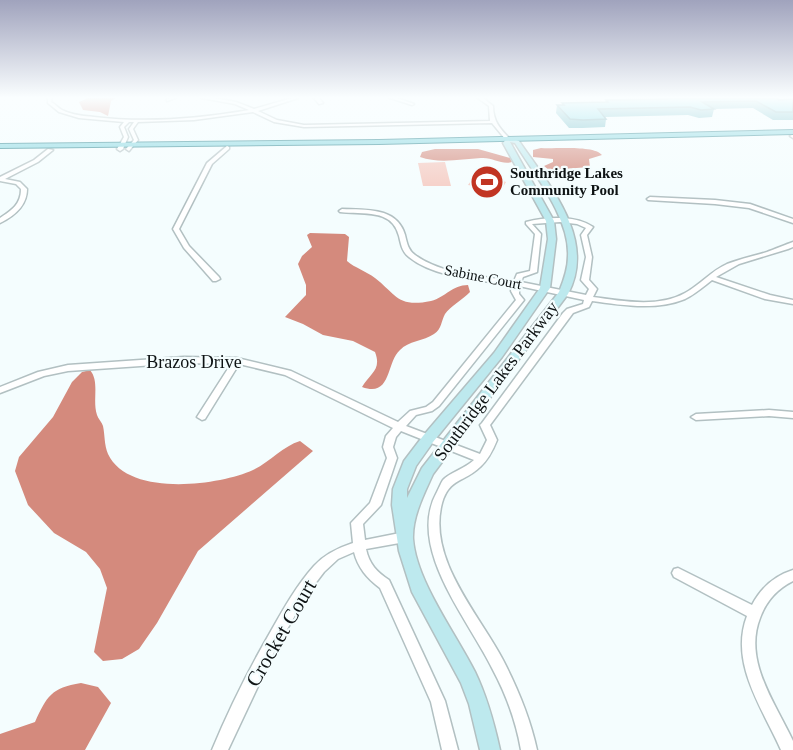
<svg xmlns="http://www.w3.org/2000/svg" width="793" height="750" font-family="Georgia,serif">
<rect width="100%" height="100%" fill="#f4fdfe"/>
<g fill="#f5c9c0">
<path d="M 445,162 L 451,186 L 423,186 L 418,163 Z"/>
<path d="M 475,175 L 488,175 L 506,182 L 503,187 L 495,186 L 493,189 L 468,185 Z"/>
</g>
<g fill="#d48a7d">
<path d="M 88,98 L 116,98 L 111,101 L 108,116 L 100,112 L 83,110 L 79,102 Z"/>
<path d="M 541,148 C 555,149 594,145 602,155 L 589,159 L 590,167 L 549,170 L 544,166 L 553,162 L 553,159 L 533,157 L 533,150 Z"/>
<path d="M 435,149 L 478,149 L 510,158 L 512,162 C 501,165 493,157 481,158 C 462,159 439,164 420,157 L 422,152 Z"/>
<path d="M 310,233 L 345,234 L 349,237 L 347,261 C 355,268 366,271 375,278 C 396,294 397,308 431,301 C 446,297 452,285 468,285 L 470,292 C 463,299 450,307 445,314 C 441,321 442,329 434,334 C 424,341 408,341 400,350 C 386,362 392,398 362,387 C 370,373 382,370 375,352 L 353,341 L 323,335 L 303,324 L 285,317 L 306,295 L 306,285 L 298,264 L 302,256 L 312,247 L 307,235 Z"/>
<path d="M 90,370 C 100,382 92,400 97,415 C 98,419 102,422 103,426 C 105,435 104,445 108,454 C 128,497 218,486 253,470 C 270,462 283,446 300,441 L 313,451 L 198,551 L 157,623 L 139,649 L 122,659 L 103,661 L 94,652 L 107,588 L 100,569 L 86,552 L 54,533 L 28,505 L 15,471 L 19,457 L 53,417 L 72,382 L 82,372 Z"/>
<path d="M 81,683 L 98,687 L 111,703 L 85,750 L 0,750 L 0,734 L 35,722 C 47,696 51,688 81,683 Z"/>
</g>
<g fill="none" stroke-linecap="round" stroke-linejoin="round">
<g stroke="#b2c0c2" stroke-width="3">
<g id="street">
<path d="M 48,98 L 52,98 L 51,102 C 55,104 58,108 62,110 C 72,115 84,116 94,117 C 145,123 198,119 249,110 L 235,104 L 202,98 L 214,98 L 236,102 L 254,109 L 292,98 L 298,98 L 258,111 L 277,120 L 304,125 L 490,121 L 489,106 L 478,98 L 483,98 L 493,106 C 493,121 500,129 510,139 L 506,140 L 492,123 L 304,127 L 274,122 L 253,112 L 194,120 L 138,122 L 133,129 L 138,140 L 129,151 L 126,149 L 134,140 L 129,129 L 134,122 L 129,122 L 124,127 L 128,137 L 123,149 L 120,151 L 117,149 L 124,137 L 120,127 L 124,122 L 79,118 L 59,112 L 48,103 Z"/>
<path d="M 169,98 L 175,98 L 167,101 L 167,99 Z"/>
<path d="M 314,98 L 319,98 L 323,103 L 319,104 Z"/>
<path d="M 390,98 L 397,98 L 414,104 L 412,105 Z"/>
<path d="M 792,135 L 793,135 L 793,138 L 790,136 Z"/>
<path d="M 227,146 L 229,147 L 229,149 L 212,164 L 179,229 L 189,246 L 219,277 L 220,279 L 216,281 L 213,281 L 184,248 L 173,229 L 207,163 Z"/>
<path d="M 48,149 L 53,150 L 38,162 L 5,179 L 20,182 L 27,189 C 27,206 14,216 0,223 L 0,218 C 12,210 21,204 21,189 L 16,184 L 0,181 L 0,177 L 34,160 Z"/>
<path d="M 650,197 L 715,200 L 750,204 L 793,219 L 793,223 L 749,208 L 715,204 L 648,200 L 647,199 Z"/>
<path d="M 342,209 C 366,210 397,207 405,235 C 407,243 408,250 415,255 C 443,275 482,276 514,281 L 517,274 L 530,271 L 535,234 L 526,224 L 526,222 C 546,217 576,215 593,227 L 587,235 L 592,257 L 589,280 L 597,289 L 593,297 C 622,301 658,308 685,293 C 700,285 711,271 727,264 C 740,259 754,256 767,252 C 776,249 784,245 793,242 L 793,247 L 788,249 L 739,264 L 716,277 L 770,295 L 793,300 L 793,304 L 765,299 L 712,280 C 703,287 695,294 685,299 C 656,311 621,305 592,301 L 589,307 L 573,313 L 490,425 L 497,440 C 493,450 488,460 480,467 C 465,482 449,478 442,503 C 427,559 479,614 503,660 C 518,689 530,718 537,750 L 521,750 C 516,721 506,694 492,668 C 468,619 406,547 437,492 C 439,488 441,483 443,480 C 449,473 466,468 474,460 L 401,431 L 396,437 L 393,447 L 397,458 L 381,505 L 363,524 L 365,540 L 405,532 L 409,534 L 411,537 L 409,540 L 405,542 L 366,549 C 369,564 377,572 389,580 L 445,701 L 458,750 L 442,750 L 431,702 L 380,588 C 367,578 358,568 354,552 L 338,559 L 324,572 L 308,593 L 275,650 L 228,750 L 212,750 C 229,709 249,669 271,631 C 284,608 297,585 314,566 C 325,554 338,548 353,543 L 351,523 L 370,503 L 387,458 L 383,447 L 386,436 L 393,428 L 285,375 L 239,364 L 205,419 L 202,420 L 197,417 L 231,364 L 184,363 L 68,371 L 44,376 L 0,393 L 0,387 L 38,372 L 68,365 L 184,357 L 237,358 L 291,371 L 398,422 L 410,411 L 426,407 L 433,402 L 516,300 L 511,291 L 512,285 C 480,280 435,278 409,257 C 402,252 401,244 399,236 C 392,208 363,215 340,212 L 339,211 ZM 560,222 L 577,224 L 586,228 L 581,235 L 586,257 L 581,280 L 589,289 L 586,295 L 521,282 L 523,277 L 537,272 L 541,234 L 532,224 ZM 519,286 L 584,300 L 583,304 L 567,309 L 563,313 L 482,423 L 480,425 L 487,440 L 480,454 L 406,426 L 416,415 L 432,411 L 439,406 L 524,300 L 519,294 Z"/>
<path d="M 769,410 L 793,412 L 793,418 L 769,416 L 696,420 L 691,417 L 696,414 Z"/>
<path d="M 678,568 L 752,605 C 761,588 774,576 793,570 L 793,581 C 777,589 766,601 760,618 C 743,661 776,704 793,741 L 793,750 L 781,750 C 763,709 729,663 747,616 L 674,577 L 672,573 L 674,569 Z"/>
</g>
</g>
<g stroke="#b2c0c2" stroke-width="3">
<path id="secondary" d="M 508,137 L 519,141 C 549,185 597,239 568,294 L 433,474 C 424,494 412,517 413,539 C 416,581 456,634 475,672 C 487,697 494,723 500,750 L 480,750 L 469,704 L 461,683 L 412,592 L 399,551 L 392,505 L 393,489 L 404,461 L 423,436 L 494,353 L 540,288 L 548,239 L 546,221 L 503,143 ZM 510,142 L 515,143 C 534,174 570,218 568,256 C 568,268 564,280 559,292 L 422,468 L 407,498 L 407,489 L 416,466 L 433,442 L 502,357 L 550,288 L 556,239 L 554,221 Z"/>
</g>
<g stroke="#1c7c88" stroke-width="2">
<path id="primary" d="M 793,130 L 793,134 L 379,144 L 0,148 L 0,144 L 379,140 Z"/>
</g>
<use href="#street" fill="#fff" fill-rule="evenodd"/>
<use href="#secondary" fill="#bde9ee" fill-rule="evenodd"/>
<use href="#primary" fill="#7cd3dd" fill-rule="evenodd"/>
</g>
<path fill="#63b6c2" d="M 656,98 L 776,98 L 779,100 L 793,99 L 793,120 L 773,120 L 753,108 L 714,109 L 712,117 L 699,118 L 688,115 L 605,117 L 606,119 L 605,127 L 582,128 L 569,128 L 556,113 L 557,105 L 562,105 L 562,103 L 605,102 L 606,100 L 655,99 Z"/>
<path fill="#73d4e2" stroke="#50949e" stroke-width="1.5" d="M 666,98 L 776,98 L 779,100 L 793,99 L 793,112 L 776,112 L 756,101 L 702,102 L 714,109 L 701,110 L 690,107 L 598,109 L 606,119 L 583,120 L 570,119 L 557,105 L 564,105 L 562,103 L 608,102 L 606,100 L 667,99 Z"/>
<linearGradient id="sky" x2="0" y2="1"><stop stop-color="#a0a3bd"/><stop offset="0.48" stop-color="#fafeff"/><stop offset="1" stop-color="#fafeff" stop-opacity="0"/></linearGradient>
<rect width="793" height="203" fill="url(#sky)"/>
<defs>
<g id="stadium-disc" transform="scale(1.725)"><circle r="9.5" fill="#c13523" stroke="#f4fdfe"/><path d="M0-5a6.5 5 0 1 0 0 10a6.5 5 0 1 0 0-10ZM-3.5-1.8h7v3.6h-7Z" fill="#fff"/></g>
</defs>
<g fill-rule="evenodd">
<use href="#stadium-disc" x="487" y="182"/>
</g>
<g text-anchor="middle" stroke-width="4.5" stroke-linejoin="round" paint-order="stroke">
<g font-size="15" font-weight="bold" fill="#0e1314" stroke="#f4fdfe" text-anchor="start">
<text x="510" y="178">Southridge Lakes<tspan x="510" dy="17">Community Pool</tspan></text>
</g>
<g font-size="15" fill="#0e1314" stroke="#f4fdfe">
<text transform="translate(483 277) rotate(11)" y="5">Sabine Court</text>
</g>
<g font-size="18" fill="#0e1314" stroke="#f4fdfe">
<text x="194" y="368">Brazos Drive</text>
<text transform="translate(496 381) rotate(-53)" y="6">Southridge Lakes Parkway</text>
</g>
<g font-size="21" fill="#0e1314" stroke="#f4fdfe">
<text transform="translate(281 633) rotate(-60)" y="7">Crocket Court</text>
</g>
</g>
</svg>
